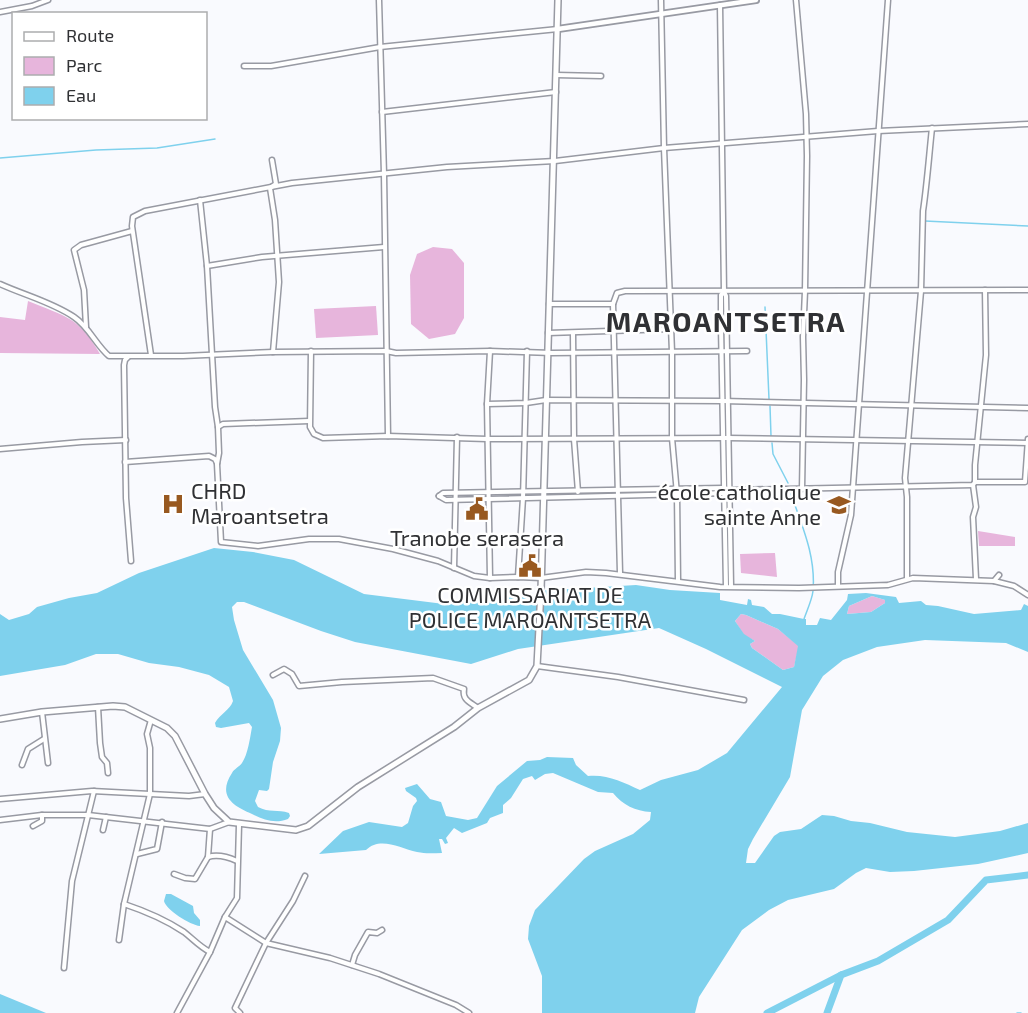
<svg xmlns="http://www.w3.org/2000/svg" width="1028" height="1013" font-family="'Exo 2',sans-serif">
<rect width="100%" height="100%" fill="#f9fafe"/>
<g fill="#e7b5dc">
<path d="M 433,247 L 452,249 L 464,263 L 464,318 L 455,334 L 429,339 L 411,324 L 410,275 L 417,254 Z"/>
<path d="M 28,301 C 66,317 78,316 100,354 L 0,353 L 0,317 L 25,320 Z"/>
<path d="M 376,306 L 378,335 L 316,338 L 314,309 Z"/>
<path d="M 978,531 L 1015,537 L 1015,546 L 979,546 Z"/>
<path d="M 775,553 L 777,577 L 741,573 L 740,554 Z"/>
<path d="M 872,596 L 885,600 L 885,603 L 871,612 L 847,614 L 849,606 Z"/>
<path d="M 741,614 L 746,615 L 778,629 L 799,646 L 794,667 L 783,670 L 752,648 L 750,644 L 755,641 L 744,635 L 735,621 Z"/>
</g>
<g fill="#7fd1ed" fill-rule="evenodd">
<path d="M 214,548 L 253,552 L 294,560 L 364,594 L 444,604 L 525,596 L 528,600 L 534,600 L 536,591 L 636,585 L 670,590 L 720,593 L 720,600 L 747,605 L 748,599 L 751,600 L 752,605 L 764,607 L 772,614 L 780,614 L 804,619 L 806,619 L 806,625 L 817,625 L 820,618 L 831,620 L 847,600 L 848,594 L 866,593 L 896,597 L 899,603 L 921,601 L 926,605 L 938,606 L 974,614 L 1021,610 L 1024,604 L 1028,606 L 1028,652 L 1006,643 L 925,640 L 877,647 L 843,660 L 823,676 L 802,710 L 790,777 L 753,839 L 748,849 L 746,863 L 755,863 L 774,836 L 780,832 L 801,829 L 822,815 L 834,816 L 851,821 L 870,823 L 907,832 L 955,837 L 1000,831 L 1028,823 L 1028,853 L 978,864 L 914,871 L 890,872 L 866,868 L 856,873 L 834,889 L 788,900 L 769,910 L 742,930 L 699,997 L 695,1013 L 542,1013 L 542,976 L 528,939 L 529,926 L 535,910 L 584,859 L 595,851 L 633,834 L 650,820 L 651,812 C 635,811 623,805 613,793 L 598,792 L 553,773 L 545,774 L 535,780 L 532,776 L 523,779 L 511,798 L 503,805 L 503,813 L 490,818 L 487,823 L 462,833 L 454,828 L 446,838 L 448,843 L 445,844 L 442,839 L 439,839 L 442,853 C 434,853 426,854 417,852 C 400,848 380,836 366,850 L 319,854 L 343,831 L 369,822 L 402,827 L 408,823 L 413,806 L 417,801 L 416,798 L 406,791 L 405,788 L 417,784 L 430,799 L 441,802 L 446,816 L 468,820 L 477,818 L 497,786 L 527,761 L 540,760 L 547,757 L 573,758 L 576,765 L 588,776 C 607,774 623,782 640,790 L 661,780 L 698,770 L 727,753 L 782,687 L 706,649 L 659,628 L 518,649 L 471,664 L 355,642 L 321,631 L 244,602 L 237,602 L 232,607 L 234,620 L 243,650 L 273,700 L 281,728 L 280,741 L 273,762 L 269,789 L 267,791 L 259,790 L 255,801 L 258,807 C 269,813 278,809 289,813 L 290,816 L 288,819 C 275,824 264,820 252,814 C 233,806 217,796 232,773 C 234,769 239,767 242,763 C 248,754 250,738 252,727 L 249,723 L 221,728 L 216,727 L 215,723 C 220,714 230,710 233,701 L 229,687 L 209,675 L 179,667 L 149,663 L 118,654 L 96,654 L 65,665 L 0,676 L 0,614 L 9,620 L 29,614 L 37,607 L 69,598 L 97,593 L 139,573 ZM 872,596 L 885,600 L 885,603 L 871,612 L 847,614 L 849,606 ZM 741,614 L 746,615 L 778,629 L 798,646 L 794,667 L 783,670 L 752,648 L 750,644 L 755,641 L 744,634 L 735,621 Z"/>
<path d="M 166,894 L 171,894 L 193,906 L 194,913 L 200,920 L 200,926 C 190,925 166,910 164,901 Z"/>
<path d="M 0,994 L 46,1013 L 0,1013 Z"/>
</g>
<g fill="none" stroke-linecap="round" stroke-linejoin="round">
<g stroke="#7fd1ed" stroke-width="1.5">
<path d="M 0,158 L 96,150 L 157,148 L 215,139"/>
<path d="M 925,221 L 1028,226"/>
<path d="M 765,307 L 769,399"/>
<path d="M 770,406 L 771,436"/>
<path d="M 772,443 L 773,454 L 788,483"/>
<path d="M 791,494 C 802,526 816,556 813,591 C 812,600 807,610 804,619"/>
<path d="M 1017,1013 L 1021,1013"/>
</g>
<g stroke="#7fd1ed" stroke-width="7">
<path d="M 767,1013 L 841,975"/>
<path d="M 827,1013 L 841,975 L 878,961 L 948,920 L 986,880 L 1028,875"/>
</g>
<g stroke="#989aa3" stroke-width="7">
<g id="minor">
<path d="M 379,0 L 384,174 L 388,436"/>
<path d="M 661,0 L 664,148 L 672,352 L 672,438 L 677,494 L 678,580"/>
<path d="M 796,0 L 806,114 L 807,156 L 805,291 L 803,337 L 804,380 L 802,489"/>
<path d="M 720,5 L 724,292 L 721,295 L 721,327 L 726,586"/>
<path d="M 0,12 L 32,6 L 48,0"/>
<path d="M 244,66 L 271,66 L 380,47 L 558,29"/>
<path d="M 556,75 L 601,76"/>
<path d="M 382,112 L 556,92"/>
<path d="M 272,160 L 276,184 L 270,188 L 275,220 L 279,282 L 273,352"/>
<path d="M 200,200 L 207,266 L 215,407 L 218,427"/>
<path d="M 207,266 L 262,257 L 384,247"/>
<path d="M 0,284 C 24,295 52,302 74,317 C 89,327 96,345 109,356 L 183,356 L 273,352 L 386,351 L 396,353 L 490,351 L 552,353 L 747,351"/>
<path d="M 724,292 L 726,296 L 731,586"/>
<path d="M 549,304 L 613,304 L 617,293 L 625,291 L 1028,290"/>
<path d="M 613,304 L 620,573"/>
<path d="M 86,327 L 84,290 L 74,250 L 81,245 L 132,231"/>
<path d="M 548,333 L 671,329"/>
<path d="M 573,333 L 574,439 L 578,492"/>
<path d="M 311,351 L 310,427 L 314,434 L 323,438 L 388,436 L 487,439 L 728,438 L 1028,443"/>
<path d="M 151,355 L 132,226 L 133,217 L 145,211 L 292,183 L 447,167 L 555,161 L 664,148 L 878,131 L 1028,124"/>
<path d="M 128,357 L 125,360 L 124,365 L 126,498 L 131,561"/>
<path d="M 487,404 L 526,403 L 546,400 L 723,401 L 1028,408"/>
<path d="M 309,421 L 223,424 L 218,427 L 219,453 L 217,464 L 221,542 L 258,546 L 309,539 L 339,539 L 393,549 L 438,561 L 474,576 L 490,578 L 518,577 L 541,578 L 586,572 L 606,573 L 720,587 L 799,588 L 888,585 L 913,578 L 994,581 L 999,575"/>
<path d="M 0,449 L 82,442 L 126,440"/>
<path d="M 125,462 L 209,456 L 215,459 L 217,463"/>
<path d="M 975,482 L 975,465 L 986,355 L 985,290"/>
<path d="M 973,485 L 976,507 L 973,517 L 976,579"/>
<path d="M 439,496 L 446,500 L 729,493 L 733,490 L 973,485 L 975,482 L 1025,482 L 1028,439"/>
<path d="M 439,496 L 443,493 L 723,488 L 733,490"/>
<path d="M 454,568 L 457,437"/>
<path d="M 518,577 L 523,498 L 527,351"/>
<path d="M 490,578 L 487,404 L 490,351"/>
<path d="M 907,578 L 907,497 L 905,478 L 921,291 L 923,211 C 927,184 929,156 932,128"/>
<path d="M 994,581 L 1014,586 L 1028,595"/>
<path d="M 838,586 L 838,572 L 851,515 L 888,0"/>
<path d="M 537,666 L 618,677 L 744,700"/>
<path d="M 273,675 L 284,669 L 292,674 L 299,686 L 342,682 L 433,678 L 464,689 C 462,700 470,702 478,708"/>
<path d="M 98,707 L 100,743 L 102,757 L 107,763 L 108,773"/>
<path d="M 42,712 L 48,763"/>
<path d="M 22,765 L 28,749 L 44,739"/>
<path d="M 0,799 L 92,791 L 189,796 L 205,794"/>
<path d="M 0,820 L 42,815 L 88,815 L 210,829 L 229,822"/>
<path d="M 33,826 L 42,821 L 42,815"/>
<path d="M 103,830 L 106,817"/>
<path d="M 137,854 L 157,849 L 162,822"/>
<path d="M 208,857 L 210,829"/>
<path d="M 174,874 L 185,878 L 195,879 L 208,857 C 218,854 228,857 237,861"/>
<path d="M 124,904 C 145,911 166,920 184,932 C 193,939 200,947 210,952"/>
<path d="M 225,917 L 266,943 L 330,958 L 379,974 L 456,1005 L 469,1013"/>
<path d="M 119,940 L 124,904 L 150,794 L 150,748 L 147,734 L 151,720"/>
<path d="M 352,965 L 355,955 L 368,932 L 377,933 L 382,930"/>
<path d="M 64,968 L 72,881 L 94,791"/>
<path d="M 177,1013 L 210,952 L 225,917 L 237,898 L 239,825"/>
<path d="M 240,1013 L 235,1008 L 266,943 L 293,901 L 305,876"/>
</g>
</g>
<g stroke="#989aa3" stroke-width="8">
<path id="tertiary" d="M 558,29 L 756,0"/>
</g>
<g stroke="#989aa3" stroke-width="8">
<path id="secondary" d="M 0,719 L 42,712 L 113,706 L 125,707 L 167,728 L 175,736 L 205,794 L 214,808 L 229,822 L 296,830 L 308,826 L 358,787 L 454,727 L 478,708 L 529,680 L 537,666 L 541,590 L 558,0"/>
</g>
<use href="#minor" stroke="#fff" stroke-width="4"/>
<use href="#tertiary" stroke="#fff" stroke-width="4.5"/>
<use href="#secondary" stroke="#fff" stroke-width="5"/>
</g>
<defs>
<g id="hospital-bare" transform="scale(1.8)"><path d="M-5-5h3v3.5h4V-5h3V5h-3V1.5h-4V5h-3Z" fill="#985920" stroke="#fff" stroke-width="2.5" paint-order="stroke"/></g>
<g id="university-bare" transform="scale(1.8)"><path d="M0-5L7-2L0 1L-7-2ZM-4 1L0 2.5L4 1V4Q0 6-4 4Z" fill="#985920" stroke="#fff" stroke-width="2.5" paint-order="stroke"/></g>
<g id="civic-bare" transform="scale(1.8)"><path d="M-.6-6.5H3V-4.5H.6V-3L4-1V1h2V6H-6V1h2V-1L-.6-3ZM-1.2 2.5V6h2.4V2.5Z" fill="#985920" stroke="#fff" stroke-width="2.5" paint-order="stroke"/></g>
</defs>
<g fill-rule="evenodd">
<use href="#hospital-bare" x="173" y="504"/>
<use href="#university-bare" x="839" y="505"/>
<use href="#civic-bare" x="477" y="509"/>
<use href="#civic-bare" x="530" y="566"/>
</g>
<g text-anchor="middle" stroke-width="5" stroke-linejoin="round" paint-order="stroke">
<g font-size="22" fill="#303134" stroke="#fff">
<text x="191" y="499" text-anchor="start">CHRD<tspan x="191" dy="25">Maroantsetra</tspan></text>
<text x="821" y="500" text-anchor="end">école catholique<tspan x="821" dy="25">sainte Anne</tspan></text>
<text x="477" y="546">Tranobe serasera</text>
<text x="530" y="603">COMMISSARIAT DE<tspan x="530" dy="25">POLICE MAROANTSETRA</tspan></text>
</g>
<g font-size="28" font-weight="bold" letter-spacing="1.5" fill="#303134" stroke="#fff">
<text x="726" y="332">MAROANTSETRA</text>
</g>
</g>
<rect x="12" y="12" width="195" height="108" fill="#ffffff" stroke="#acadae" stroke-width="1.5"/>
<rect x="24" y="32" width="30" height="9" fill="#ffffff" stroke="#acadae" stroke-width="1.5"/>
<text x="66" y="42" font-size="18" fill="#303134">Route</text>
<rect x="24" y="57" width="30" height="18" fill="#e7b5dc" stroke="#acadae" stroke-width="1.5"/>
<text x="66" y="72" font-size="18" fill="#303134">Parc</text>
<rect x="24" y="87" width="30" height="18" fill="#7fd1ed" stroke="#acadae" stroke-width="1.5"/>
<text x="66" y="102" font-size="18" fill="#303134">Eau</text>
</svg>
